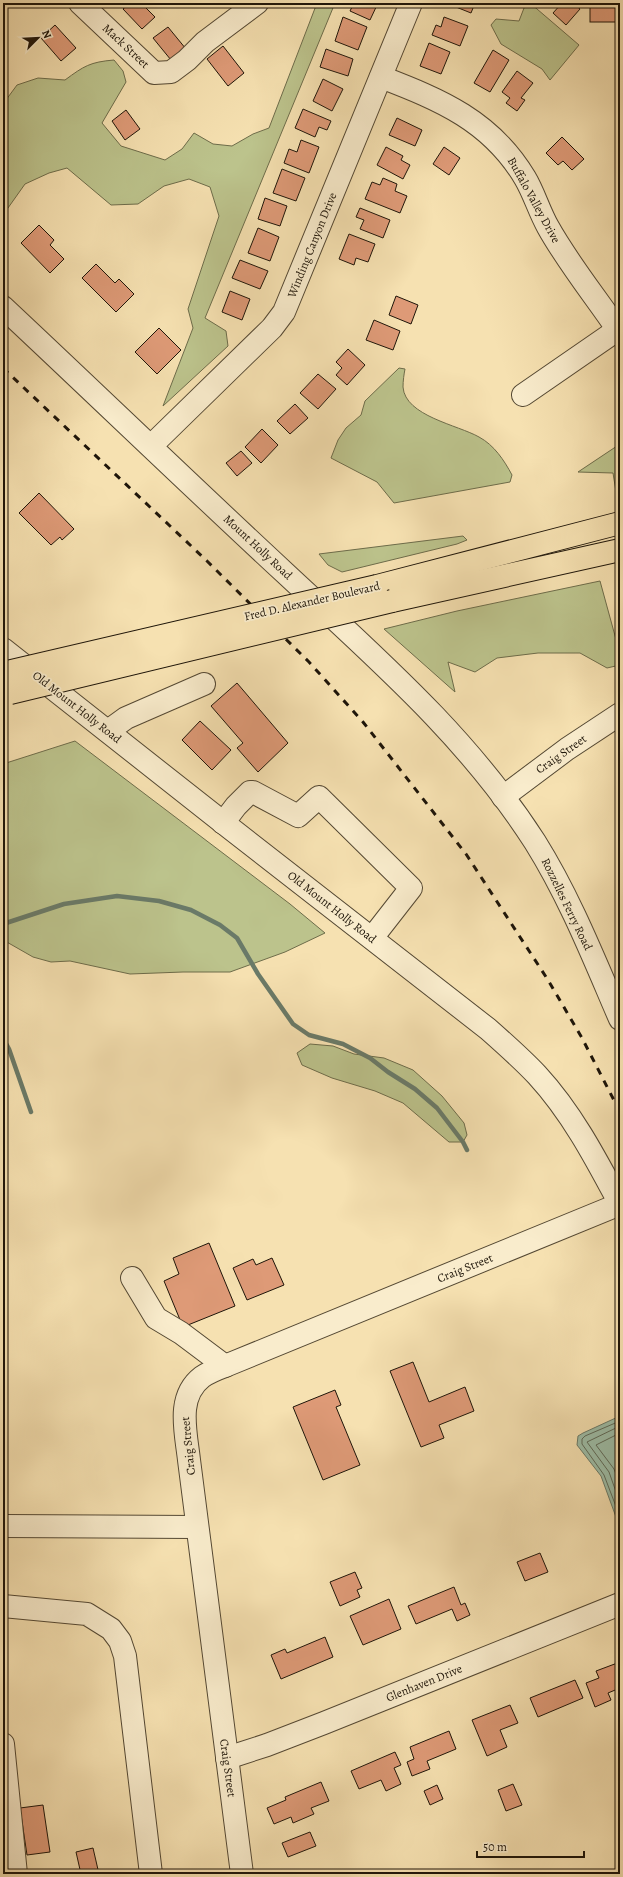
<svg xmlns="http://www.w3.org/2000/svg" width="623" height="1877" font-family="Alegreya,serif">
<rect width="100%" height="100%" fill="#f6e1b1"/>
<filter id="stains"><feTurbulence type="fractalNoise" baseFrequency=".005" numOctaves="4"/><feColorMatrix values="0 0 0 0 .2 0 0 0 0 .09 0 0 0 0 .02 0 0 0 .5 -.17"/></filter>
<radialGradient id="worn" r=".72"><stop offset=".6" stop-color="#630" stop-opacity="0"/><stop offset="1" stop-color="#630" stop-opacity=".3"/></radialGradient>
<g fill="#bcc38c" stroke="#6d6c4a">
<path d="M 317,3 L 335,3 L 205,318 L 226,331 L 228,346 L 163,406 L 193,328 L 188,309 L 219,216 L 210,187 L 189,179 L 164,186 L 138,204 L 111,205 L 67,168 L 49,173 L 25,184 L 3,215 L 3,104 L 17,85 L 38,78 L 65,80 C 84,66 90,62 114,60 L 123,71 L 126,82 L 102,123 L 121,146 L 165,160 L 182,149 L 194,133 L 213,144 L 232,146 L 253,134 L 269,128 Z"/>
<path d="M 530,3 L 579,45 L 550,80 L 542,69 L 501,44 L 491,25 L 496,19 L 519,21 L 524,8 Z"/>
<path d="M 399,368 L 405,369 C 404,374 403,381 403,387 C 405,416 458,425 479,437 C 494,445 504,460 512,475 L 510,482 L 394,503 L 377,482 L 331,458 L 338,440 L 346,428 L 361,415 L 365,401 Z"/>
<path d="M 620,444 L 620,497 L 617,498 L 613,473 L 578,472 Z"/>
<path d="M 463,536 L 467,540 L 457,544 L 342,572 L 328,565 L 319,554 Z"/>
<path d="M 600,581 L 620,654 L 620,665 L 607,668 L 580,653 L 538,653 L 497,658 L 475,672 L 448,662 L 455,692 L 384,629 L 457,611 Z"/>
<path d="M 75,741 L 290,904 L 325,933 L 285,952 L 230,972 L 183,972 L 130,974 L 70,961 L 51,962 L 33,957 L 5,941 L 3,942 L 3,764 Z"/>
<path d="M 310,1044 L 333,1046 L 354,1054 L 384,1058 L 413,1070 L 442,1096 L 464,1123 L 467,1135 L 463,1142 L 449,1142 L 403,1103 L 375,1091 L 332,1078 L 302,1065 L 297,1053 Z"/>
</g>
<path fill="#9dbea8" stroke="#6a7a68" d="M 620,1416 L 620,1528 L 601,1476 L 577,1445 L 578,1436 L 583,1433 Z"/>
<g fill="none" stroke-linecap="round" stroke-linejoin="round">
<g stroke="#5e6a58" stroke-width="1">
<path d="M 620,1421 L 585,1436 L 582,1439 L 582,1444 L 604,1475 L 620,1517"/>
<path d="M 620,1426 L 587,1442 L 609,1472 L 620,1503"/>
<path d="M 620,1433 L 596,1445 L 614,1469 L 620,1485"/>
</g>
<g stroke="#6a7a68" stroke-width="4.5">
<path d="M 3,924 L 64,904 L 117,896 L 159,901 L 191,910 L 220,925 L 237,938 L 258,974 L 293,1024 L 309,1035 L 343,1044 L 370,1058 L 388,1072 L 415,1089 L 437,1108 L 463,1142 L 467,1150"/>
<path d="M 3,1038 L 9,1049 L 31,1112"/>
</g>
</g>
<g fill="#de9a77" stroke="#1e1509">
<path d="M 130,3 L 141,3 L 155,17 L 142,29 L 123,9 Z"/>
<path d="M 354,3 L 378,3 L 370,20 L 350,11 Z"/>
<path d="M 446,3 L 475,3 L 471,13 Z"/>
<path d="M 562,3 L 573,3 L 580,9 L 566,25 L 553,13 Z"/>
<rect x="590" y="3" width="29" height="19"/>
<path d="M 343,17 L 367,27 L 358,50 L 335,41 Z"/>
<path d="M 444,17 L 468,26 L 460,46 L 432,35 L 436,25 L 441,27 Z"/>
<path d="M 55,25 L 76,48 L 61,61 L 41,38 Z"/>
<path d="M 168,27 L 186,49 L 171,60 L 153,38 Z"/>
<path d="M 429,43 L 450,52 L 441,74 L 420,66 Z"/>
<path d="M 223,46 L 244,73 L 228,86 L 207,59 Z"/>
<path d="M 326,49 L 353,59 L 348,76 L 320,67 Z"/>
<path d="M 493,50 L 509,60 L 490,92 L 474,83 Z"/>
<path d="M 517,71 L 533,83 L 521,98 L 525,100 L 517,111 L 506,103 L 510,98 L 502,92 Z"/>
<path d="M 323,79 L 343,89 L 332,111 L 313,101 Z"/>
<path d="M 303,109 L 331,121 L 327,130 L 319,127 L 315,137 L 295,128 Z"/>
<path d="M 126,110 L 140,129 L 125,140 L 112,121 Z"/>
<path d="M 397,118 L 422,130 L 415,146 L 389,135 Z"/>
<path d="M 562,137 L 584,159 L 572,170 L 563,161 L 558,165 L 546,153 Z"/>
<path d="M 301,140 L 319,147 L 309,173 L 284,163 L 289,149 L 297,152 Z"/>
<path d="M 386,147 L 403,156 L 401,160 L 410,165 L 403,179 L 377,165 Z"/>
<path d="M 444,147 L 460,158 L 449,175 L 433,164 Z"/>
<path d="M 282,169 L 305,178 L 296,201 L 273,193 Z"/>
<path d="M 383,178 L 397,184 L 395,191 L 407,196 L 400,213 L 365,199 L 372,182 L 380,185 Z"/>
<path d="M 265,198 L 287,206 L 280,226 L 258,219 Z"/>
<path d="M 360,208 L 390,220 L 383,238 L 360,229 L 364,220 L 356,217 Z"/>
<path d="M 39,225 L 54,240 L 50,245 L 64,259 L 50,273 L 21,243 Z"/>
<path d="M 258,228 L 279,237 L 270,261 L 248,253 Z"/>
<path d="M 349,234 L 375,244 L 368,262 L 356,258 L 354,265 L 339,259 Z"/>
<path d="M 240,260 L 268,271 L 260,289 L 232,278 Z"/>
<path d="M 96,264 L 115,283 L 119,279 L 134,294 L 116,312 L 82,278 Z"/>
<path d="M 230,291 L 250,299 L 242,320 L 222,312 Z"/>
<path d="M 396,296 L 418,305 L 411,324 L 389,315 Z"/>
<path d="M 374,320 L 400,331 L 393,350 L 366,340 Z"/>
<path d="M 159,328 L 181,350 L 157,374 L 135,352 Z"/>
<path d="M 348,349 L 365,365 L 347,385 L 336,375 L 342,368 L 336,362 Z"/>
<path d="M 318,374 L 336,389 L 318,409 L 300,393 Z"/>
<path d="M 295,404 L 308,418 L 290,434 L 277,421 Z"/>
<path d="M 262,429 L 278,445 L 261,463 L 245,447 Z"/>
<path d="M 241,451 L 252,463 L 237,476 L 226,463 Z"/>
<path d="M 39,493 L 74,529 L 62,540 L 60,537 L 51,545 L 19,513 Z"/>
<path d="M 237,683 L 288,743 L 258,772 L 237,748 L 243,743 L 211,706 Z"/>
<path d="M 200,721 L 231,750 L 212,770 L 182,740 Z"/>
<path d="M 209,1243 L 235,1306 L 183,1327 L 164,1281 L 179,1274 L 173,1258 Z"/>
<path d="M 272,1258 L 284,1285 L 247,1300 L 233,1268 L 253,1259 L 256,1265 Z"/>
<path d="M 413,1362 L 429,1402 L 465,1387 L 474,1411 L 439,1425 L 444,1438 L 421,1447 L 390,1371 Z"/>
<path d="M 335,1390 L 341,1405 L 336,1407 L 360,1465 L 323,1480 L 293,1407 Z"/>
<path d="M 540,1553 L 548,1572 L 525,1581 L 517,1562 Z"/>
<path d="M 355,1572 L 362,1588 L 357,1590 L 360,1597 L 340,1606 L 330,1582 Z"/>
<path d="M 454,1587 L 461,1605 L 465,1603 L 470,1615 L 457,1621 L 452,1609 L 416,1624 L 408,1606 Z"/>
<path d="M 389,1599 L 401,1629 L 363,1645 L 350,1616 Z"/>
<path d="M 325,1637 L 333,1657 L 281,1679 L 271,1655 L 285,1649 L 287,1653 Z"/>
<path d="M 620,1662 L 620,1688 L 608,1693 L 611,1700 L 595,1707 L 586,1683 L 599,1678 L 596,1671 Z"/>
<path d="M 575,1680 L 583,1698 L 538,1717 L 530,1698 Z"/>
<path d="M 510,1705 L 518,1723 L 500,1730 L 507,1747 L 487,1756 L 472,1720 Z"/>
<path d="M 449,1731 L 456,1749 L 427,1761 L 430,1769 L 412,1776 L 407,1762 L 414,1759 L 410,1747 Z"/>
<path d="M 395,1752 L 401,1765 L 394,1768 L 401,1784 L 386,1791 L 381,1780 L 359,1789 L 351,1771 Z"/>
<path d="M 321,1782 L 329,1801 L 311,1808 L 314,1814 L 293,1823 L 291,1817 L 274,1824 L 267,1808 L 286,1800 L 285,1797 Z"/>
<path d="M 513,1784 L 522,1805 L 506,1811 L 498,1790 Z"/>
<path d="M 437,1785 L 443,1799 L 430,1805 L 424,1791 Z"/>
<path d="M 43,1805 L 50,1852 L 27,1855 L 20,1808 Z"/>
<path d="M 310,1832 L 316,1846 L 288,1857 L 282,1843 Z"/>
<path d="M 93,1848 L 99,1874 L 81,1874 L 76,1852 Z"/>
</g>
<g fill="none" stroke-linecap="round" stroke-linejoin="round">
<g stroke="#544833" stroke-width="24">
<g id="minor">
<path d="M 80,3 L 154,73 L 171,72 L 187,60 L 205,42 L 257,3"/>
<path d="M 381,77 C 441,100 491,121 525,178 C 534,193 539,211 548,227 C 568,263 595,296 618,330"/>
<path d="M 3,307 C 97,395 190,485 285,573 C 376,658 467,736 535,842 C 570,898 594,959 620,1019"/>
<path d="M 523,395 L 620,328"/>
<path d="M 151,446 L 272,328 L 284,312 L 411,3"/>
<path d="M 3,649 L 230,828 L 488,1029 C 505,1044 522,1059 537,1075 C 572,1113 596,1159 620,1204"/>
<path d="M 108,731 L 126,718 L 204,684"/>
<path d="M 503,797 L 567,749 L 620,714"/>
<path d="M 223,823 L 236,806 L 250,792 L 253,792 L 298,816 L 319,797 L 411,888 L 372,938"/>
<path d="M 132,1278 L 156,1318 L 181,1333 L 225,1366"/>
<path d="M 3,1526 L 197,1527"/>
<path d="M 3,1606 L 87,1614 L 111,1629 L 120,1641 L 125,1656 L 151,1874"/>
<path d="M 3,1744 L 16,1874"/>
<path d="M 227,1758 L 267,1745 L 324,1723 L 620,1604"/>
<path d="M 242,1874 L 189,1460 C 186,1432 176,1397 202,1377 C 209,1372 217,1369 225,1366 L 620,1204"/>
</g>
</g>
<g stroke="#1e1509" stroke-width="24">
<g id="major">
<path d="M 377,586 L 620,523"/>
<path d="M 392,601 L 620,550"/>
</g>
</g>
<use href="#minor" stroke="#f9eccc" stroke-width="22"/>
<use href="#major" stroke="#f6e1b1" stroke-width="22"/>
<path stroke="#1e1509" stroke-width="3" stroke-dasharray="7 7" stroke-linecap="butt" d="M 3,368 L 207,561 L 309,662 L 363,722 L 466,854 L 548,980 L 582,1038 L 620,1112"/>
<g stroke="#1e1509" stroke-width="24" stroke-linecap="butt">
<g id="major-bridge">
<path d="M 3,673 L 377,586"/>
<path d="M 10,693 L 392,601"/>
</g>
</g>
<use href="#major-bridge" stroke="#f6e1b1" stroke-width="22"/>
</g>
<g text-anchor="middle" stroke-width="3.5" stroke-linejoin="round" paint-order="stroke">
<g font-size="12" fill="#1e1509" stroke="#f9eccc">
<text transform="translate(126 46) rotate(43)" y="4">Mack Street</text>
<text transform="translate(534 200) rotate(61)" y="4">Buffalo Valley Drive</text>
<text transform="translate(312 245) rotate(-68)" y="4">Winding Canyon Drive</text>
<text transform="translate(258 547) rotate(43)" y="4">Mount Holly Road</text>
<text transform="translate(312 601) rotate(-13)" y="4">Fred D. Alexander Boulevard</text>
<text transform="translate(77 707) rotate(38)" y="4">Old Mount Holly Road</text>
<text transform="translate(561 754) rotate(-35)" y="4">Craig Street</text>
<text transform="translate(567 904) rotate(64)" y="4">Rozzelles Ferry Road</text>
<text transform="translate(332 907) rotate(38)" y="4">Old Mount Holly Road</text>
<text transform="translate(465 1268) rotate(-22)" y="4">Craig Street</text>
<text transform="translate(188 1446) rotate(-96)" y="4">Craig Street</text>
<text transform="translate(424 1683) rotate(-22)" y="4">Glenhaven Drive</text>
<text transform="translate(228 1768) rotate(82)" y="4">Craig Street</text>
</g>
</g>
<rect width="623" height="1877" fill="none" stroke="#f6e1b1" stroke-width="16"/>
<rect x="4" y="4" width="615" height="1869" fill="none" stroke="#1e1509" stroke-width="2"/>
<rect x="8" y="8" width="607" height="1861" fill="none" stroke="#1e1509"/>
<g transform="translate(38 38) rotate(66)" stroke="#f9eccc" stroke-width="3" paint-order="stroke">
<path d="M0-3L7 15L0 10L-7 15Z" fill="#1e1509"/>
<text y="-6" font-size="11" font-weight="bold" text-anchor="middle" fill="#1e1509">N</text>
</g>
<path d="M477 1851v6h107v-6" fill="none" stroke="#1e1509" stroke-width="2"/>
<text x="483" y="1851" font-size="12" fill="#1e1509" stroke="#f9eccc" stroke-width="3" paint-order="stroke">50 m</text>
<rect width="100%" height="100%" filter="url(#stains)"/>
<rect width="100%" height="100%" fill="url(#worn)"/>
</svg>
